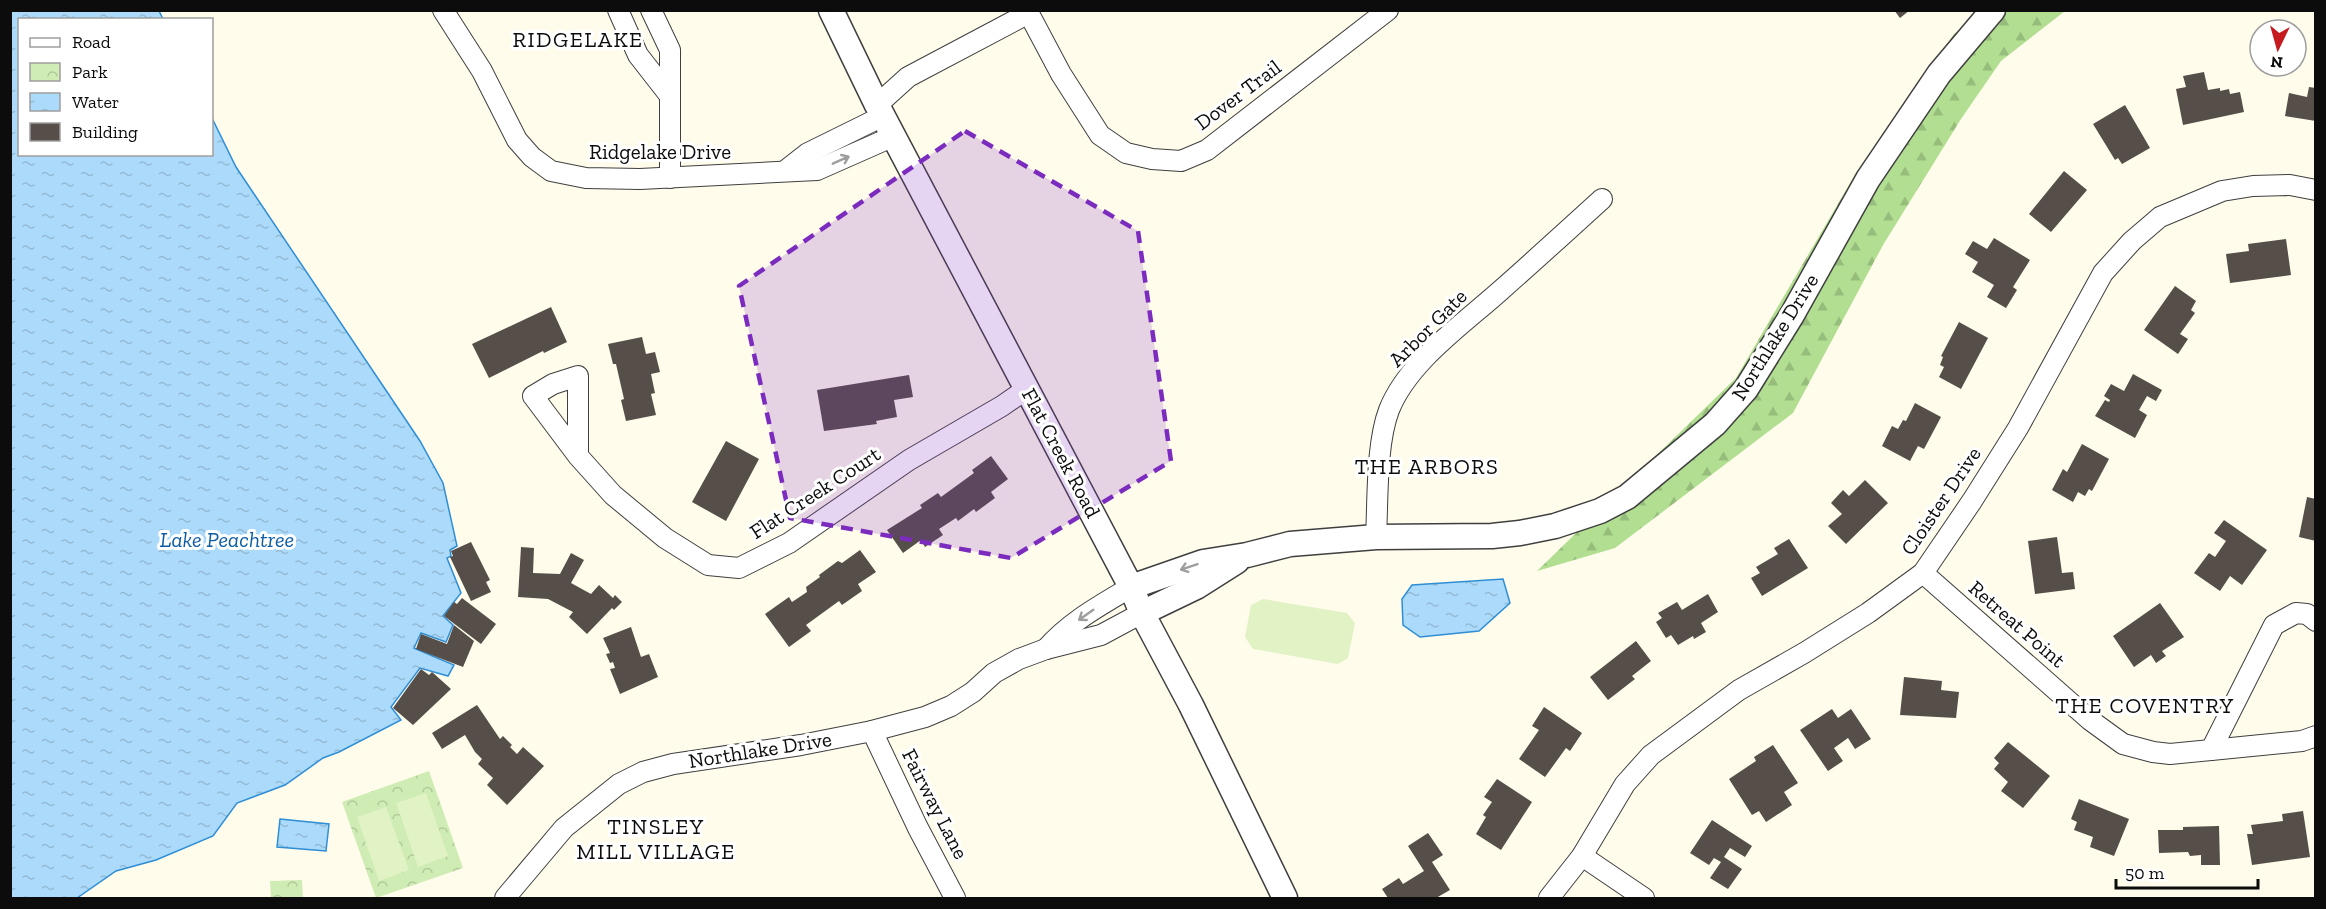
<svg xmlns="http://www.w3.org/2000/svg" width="2326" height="909" font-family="'Zilla Slab',serif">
<defs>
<pattern id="forest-firs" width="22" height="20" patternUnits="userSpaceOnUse" patternTransform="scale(1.5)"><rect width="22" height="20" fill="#b1de91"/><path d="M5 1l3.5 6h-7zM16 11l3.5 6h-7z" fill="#97bd7c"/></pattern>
<pattern id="park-crowns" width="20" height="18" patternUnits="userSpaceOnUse" patternTransform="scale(1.5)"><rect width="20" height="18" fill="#ceecb3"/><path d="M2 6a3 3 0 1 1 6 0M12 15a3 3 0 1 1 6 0" fill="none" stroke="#b0c999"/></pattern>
<pattern id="water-ripples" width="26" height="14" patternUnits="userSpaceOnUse" patternTransform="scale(1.5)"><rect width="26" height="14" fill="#acdafa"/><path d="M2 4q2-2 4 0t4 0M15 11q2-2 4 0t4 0" fill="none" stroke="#93bad5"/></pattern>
</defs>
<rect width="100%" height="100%" fill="#fffceb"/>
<path fill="url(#forest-firs)" d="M 1986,11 L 2065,11 L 2001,61 L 1961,119 L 1883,245 L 1793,413 L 1615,548 L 1537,571 L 1736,378 L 1856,173 L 1954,34 Z"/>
<g fill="url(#park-crowns)">
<path d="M 429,771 L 463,868 L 376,898 L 342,802 Z"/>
<path d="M 302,880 L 303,898 L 271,898 L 270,881 Z"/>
</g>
<g fill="#e1f2c5">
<path d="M 1263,599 L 1347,613 L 1355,623 L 1348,658 L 1338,664 L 1253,649 L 1245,637 L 1251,605 Z"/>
<path d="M 426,793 L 448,856 L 418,867 L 396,803 Z"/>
<path d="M 386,807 L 409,870 L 379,881 L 357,817 Z"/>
</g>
<g fill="url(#water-ripples)" stroke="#2e8ed6" stroke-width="1.5">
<path d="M 10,11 L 159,11 L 163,19 L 20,20 L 20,154 L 212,154 L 212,118 L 236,167 L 420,441 L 443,483 L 457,546 L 450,550 L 451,556 L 447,558 L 461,593 L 443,616 L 453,625 L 446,642 L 421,633 L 414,648 L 454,665 L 448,676 L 420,668 L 391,707 L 401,720 L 339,752 L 323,758 L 285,785 L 237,803 L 213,836 L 156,860 L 116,871 L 77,898 L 11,898 Z"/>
<path d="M 1503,579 L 1510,603 L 1479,631 L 1420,637 L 1403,625 L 1402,599 L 1412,585 Z"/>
<path d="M 280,819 L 329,824 L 326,851 L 277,847 Z"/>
</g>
<g fill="#564e48">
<path d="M 1894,10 L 1910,10 L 1900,18 Z"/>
<path d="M 2204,72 L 2208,90 L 2220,88 L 2220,91 L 2229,89 L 2230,94 L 2240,92 L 2244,112 L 2183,125 L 2176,89 L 2186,87 L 2183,76 Z"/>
<path d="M 2309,87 L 2316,88 L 2316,121 L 2285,116 L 2289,93 L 2307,97 Z"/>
<path d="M 2125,105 L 2150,148 L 2122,164 L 2118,158 L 2115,160 L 2093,124 Z"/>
<path d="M 2064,171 L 2087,190 L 2051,232 L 2029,214 Z"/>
<path d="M 1994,238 L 2030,260 L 2013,287 L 2017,290 L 2006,308 L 1987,297 L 1994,285 L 1972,272 L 1978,262 L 1965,254 L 1973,241 L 1987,249 Z"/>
<path d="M 2286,239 L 2291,275 L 2230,283 L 2226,254 L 2249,251 L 2248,244 Z"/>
<path d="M 2175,286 L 2196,301 L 2191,310 L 2195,313 L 2180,334 L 2188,339 L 2178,354 L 2144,330 Z"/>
<path d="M 551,307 L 567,342 L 544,353 L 543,351 L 489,378 L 472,344 Z"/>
<path d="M 1959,322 L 1988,338 L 1961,389 L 1939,377 L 1944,367 L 1940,365 L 1943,357 L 1941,356 Z"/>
<path d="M 642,337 L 646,354 L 655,352 L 660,372 L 651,374 L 655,393 L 651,394 L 656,415 L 626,421 L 621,400 L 624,399 L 616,364 L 613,364 L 608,344 Z"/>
<path d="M 2133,374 L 2162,390 L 2156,401 L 2147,396 L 2139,410 L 2147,415 L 2135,438 L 2095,416 L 2105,400 L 2109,402 L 2110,400 L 2104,396 L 2111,384 L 2124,391 Z"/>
<path d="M 909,375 L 913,397 L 894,400 L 897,417 L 876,421 L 877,424 L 824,431 L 817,390 Z"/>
<path d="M 1915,403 L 1941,417 L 1924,449 L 1918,446 L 1910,461 L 1882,446 L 1892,426 L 1898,429 L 1903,420 L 1906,421 Z"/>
<path d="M 726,441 L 759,459 L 726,521 L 692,502 Z"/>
<path d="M 2082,444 L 2109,459 L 2092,491 L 2089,489 L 2085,496 L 2078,492 L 2073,502 L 2052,490 L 2063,469 L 2067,472 Z"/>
<path d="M 991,456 L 1008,479 L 991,492 L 995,498 L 976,512 L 974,509 L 958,521 L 956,518 L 939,529 L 943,535 L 925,547 L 921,540 L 903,553 L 887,530 L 922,508 L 920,505 L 938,493 L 941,497 L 974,473 L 972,470 Z"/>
<path d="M 1865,480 L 1888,503 L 1846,544 L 1828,526 L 1842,514 L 1831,503 L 1843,490 L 1849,496 Z"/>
<path d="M 2307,497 L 2316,499 L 2316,541 L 2299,537 Z"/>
<path d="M 2224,520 L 2267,550 L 2242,585 L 2230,576 L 2220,591 L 2194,573 L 2209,553 L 2215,557 L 2226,541 L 2214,533 Z"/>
<path d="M 2057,537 L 2062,573 L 2073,572 L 2075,589 L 2035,594 L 2028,541 Z"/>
<path d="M 1789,539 L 1808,568 L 1762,596 L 1751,578 L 1760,573 L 1756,567 L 1778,554 L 1774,548 Z"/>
<path d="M 471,542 L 490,580 L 486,582 L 491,592 L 471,601 L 450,557 L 453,556 L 451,551 Z"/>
<path d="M 521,547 L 534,548 L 533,573 L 560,574 L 571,553 L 584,560 L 571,583 L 591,594 L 599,585 L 613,598 L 615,595 L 622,602 L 614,610 L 612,608 L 587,634 L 569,617 L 573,612 L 548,599 L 518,597 Z"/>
<path d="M 860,550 L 876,572 L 858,584 L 862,591 L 842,605 L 839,601 L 806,625 L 811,631 L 789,647 L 765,614 L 789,597 L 792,602 L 807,592 L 806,587 L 820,577 L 819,575 L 838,561 L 842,563 Z"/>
<path d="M 1708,594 L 1718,612 L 1701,623 L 1706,632 L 1694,639 L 1693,636 L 1678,645 L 1671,635 L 1666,638 L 1656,622 L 1662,618 L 1658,613 L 1677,602 L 1682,610 Z"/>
<path d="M 462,598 L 496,624 L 481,644 L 444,616 L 454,602 L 457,604 Z"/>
<path d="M 2160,603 L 2184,637 L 2162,651 L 2166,656 L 2156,663 L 2151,655 L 2134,667 L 2113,636 Z"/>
<path d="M 454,625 L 474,641 L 463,667 L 416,649 L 421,634 L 447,644 Z"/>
<path d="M 631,627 L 641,657 L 649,654 L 658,677 L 620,694 L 610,669 L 615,668 L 613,662 L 610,663 L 606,654 L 610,653 L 603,638 Z"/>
<path d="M 1636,641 L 1651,661 L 1632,676 L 1635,679 L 1608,700 L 1590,677 Z"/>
<path d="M 421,669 L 429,675 L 432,672 L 451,689 L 413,725 L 393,708 Z"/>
<path d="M 1904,677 L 1942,681 L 1941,690 L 1959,692 L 1956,718 L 1900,715 Z"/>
<path d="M 477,705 L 500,739 L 503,736 L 512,745 L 510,747 L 517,754 L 523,747 L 544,766 L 507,805 L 487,785 L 493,778 L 478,764 L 482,759 L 475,752 L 465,735 L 442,749 L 432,733 Z"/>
<path d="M 1544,707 L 1582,733 L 1570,751 L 1566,748 L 1545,777 L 1519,759 L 1539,730 L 1532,726 Z"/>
<path d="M 1832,709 L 1838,718 L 1851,709 L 1871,739 L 1855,749 L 1848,738 L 1834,748 L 1843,761 L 1828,771 L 1800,730 Z"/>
<path d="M 2008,742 L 2050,776 L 2023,808 L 2001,791 L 2008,782 L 1994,769 L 1999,763 L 1994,758 Z"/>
<path d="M 1773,745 L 1798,783 L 1784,792 L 1792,805 L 1766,822 L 1759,811 L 1752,815 L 1729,779 L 1756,761 L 1754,757 Z"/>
<path d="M 1497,779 L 1532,802 L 1501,850 L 1476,834 L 1486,817 L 1483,815 L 1492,802 L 1484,797 Z"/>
<path d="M 2079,799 L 2129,819 L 2114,856 L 2090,847 L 2093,837 L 2074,830 L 2077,822 L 2071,819 Z"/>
<path d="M 2303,811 L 2310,857 L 2252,865 L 2247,834 L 2253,834 L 2251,825 L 2283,821 L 2282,814 Z"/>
<path d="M 1712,820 L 1752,846 L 1745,857 L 1730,848 L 1724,857 L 1742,869 L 1728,889 L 1710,878 L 1721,862 L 1714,858 L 1709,865 L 1690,853 Z"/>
<path d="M 2219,826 L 2220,865 L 2201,865 L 2201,855 L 2190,856 L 2188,852 L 2159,853 L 2158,830 L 2183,830 L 2183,827 Z"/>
<path d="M 1428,833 L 1443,855 L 1432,862 L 1450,890 L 1436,898 L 1388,898 L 1382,889 L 1399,878 L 1403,884 L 1424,871 L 1408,846 Z"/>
</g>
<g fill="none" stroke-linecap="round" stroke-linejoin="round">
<g stroke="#3f3f3f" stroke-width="22">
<g id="minor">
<path d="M 443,10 L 482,71 L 517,140 L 532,157 L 551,171 L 586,178 L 640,179 L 817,170 L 894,136"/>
<path d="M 618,10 L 638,55 L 670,96"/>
<path d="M 651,10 L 670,50 L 670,178"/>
<path d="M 1027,10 L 1061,74 L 1100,135 L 1126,153 L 1152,159 L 1181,161 L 1207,150 L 1388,10"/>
<path d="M 877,105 L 908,77 L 1029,13"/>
<path d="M 785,171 L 808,153 L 883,116"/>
<path d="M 578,456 L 578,376 L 553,384 L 533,396 L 578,456 L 613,495 L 665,538 L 708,565 L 739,568 L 789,543 L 909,460 L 1002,406 L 1028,388"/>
<path d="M 1376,537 C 1378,500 1376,444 1389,410 C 1408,362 1462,325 1500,291 C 1534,261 1568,230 1602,199"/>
<path d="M 1923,573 L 2090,720 L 2123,744 L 2153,752 L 2170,754 L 2211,750"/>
<path d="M 2316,621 L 2307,614 L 2296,613 L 2274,625 L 2211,750 L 2302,741 L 2316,736"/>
<path d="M 1046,649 C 1069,622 1101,605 1131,587"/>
<path d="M 872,731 L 918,828 L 955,898"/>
<path d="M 1582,856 L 1644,898"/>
<path d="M 505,898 L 564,828 L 619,784 L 643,772 L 673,764 L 801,745 L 872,731 L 925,717 L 951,706 L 973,692 L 994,673 L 1019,659 L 1046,649 L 1101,635 L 1142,613"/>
<path d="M 1549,898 L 1582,856 L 1625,784 L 1651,755 L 1739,690 L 1804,653 L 1868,613 L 1923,573 L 1972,501 L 2018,428 L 2103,273 L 2132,241 L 2160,217 L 2222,191 L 2253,186 L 2290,185 L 2316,190"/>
</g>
</g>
<g stroke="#3f3f3f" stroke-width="27">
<g id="tertiary">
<path d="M 831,10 L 877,105 L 1131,587 L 1142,613 L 1191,705 L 1285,898"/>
<path d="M 1131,587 L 1203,562 L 1247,555 L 1290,544 L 1376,537 L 1492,536 L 1520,533 L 1555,526 L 1600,511 L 1627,497 L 1715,424 L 1746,389 L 1792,315 L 1868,179 L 1939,74 L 1993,10"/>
<path d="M 1142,613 L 1196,587 L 1237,561"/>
</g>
</g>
<use href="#minor" stroke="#fff" stroke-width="20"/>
<use href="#tertiary" stroke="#fff" stroke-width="24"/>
</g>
<defs><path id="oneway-shaft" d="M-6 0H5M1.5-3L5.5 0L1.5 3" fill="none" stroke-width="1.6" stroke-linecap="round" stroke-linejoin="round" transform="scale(1.5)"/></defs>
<g stroke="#9e9e9e">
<use href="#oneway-shaft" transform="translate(841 160) rotate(-24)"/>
<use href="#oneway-shaft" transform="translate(1189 567) rotate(162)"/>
<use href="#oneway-shaft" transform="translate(1086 615) rotate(145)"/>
</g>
<path fill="#7b2cbf" fill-opacity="0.2" stroke="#7b2cbf" stroke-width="4.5" stroke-dasharray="12 8" stroke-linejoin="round" d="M 965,131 L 1138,231 L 1171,461 L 1011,558 L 790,518 L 739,286 Z"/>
<g text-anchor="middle" stroke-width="6" stroke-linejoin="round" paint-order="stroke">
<g font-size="21" fill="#0c0c0c" stroke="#fff">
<text transform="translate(1238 95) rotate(-37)" y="7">Dover Trail</text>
<text x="660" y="159">Ridgelake Drive</text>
<text transform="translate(1428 328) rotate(-45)" y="7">Arbor Gate</text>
<text transform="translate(1775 337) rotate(-58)" y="7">Northlake Drive</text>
<text transform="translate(1061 453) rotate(62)" y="7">Flat Creek Road</text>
<text transform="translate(815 493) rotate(-33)" y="7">Flat Creek Court</text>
<text transform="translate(1941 501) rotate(-56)" y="7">Cloister Drive</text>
<text transform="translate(2017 624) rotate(41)" y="7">Retreat Point</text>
<text transform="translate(760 750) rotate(-9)" y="7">Northlake Drive</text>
<text transform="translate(935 804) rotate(63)" y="7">Fairway Lane</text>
</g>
<g font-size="22" letter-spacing="1.5" fill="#0c0c0c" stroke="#fff">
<text x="578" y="47">RIDGELAKE</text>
<text x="1427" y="474">THE ARBORS</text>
<text x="2145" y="713">THE COVENTRY</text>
<text x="656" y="834">TINSLEY<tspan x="656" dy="25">MILL VILLAGE</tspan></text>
</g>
<g font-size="22" font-style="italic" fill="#0e5ea6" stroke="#fff">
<text x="227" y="547">Lake Peachtree</text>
</g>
</g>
<rect width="2326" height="909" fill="none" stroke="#0c0c0c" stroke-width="24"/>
<rect x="18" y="18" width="195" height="138" fill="#ffffff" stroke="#9e9e9e" stroke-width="1.5"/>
<rect x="30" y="38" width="30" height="9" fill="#ffffff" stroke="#9e9e9e" stroke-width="1.5"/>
<text x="72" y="48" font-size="18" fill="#0c0c0c">Road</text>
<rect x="30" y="63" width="30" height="18" fill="url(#park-crowns)" stroke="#9e9e9e" stroke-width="1.5"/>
<text x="72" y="78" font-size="18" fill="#0c0c0c">Park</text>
<rect x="30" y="93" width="30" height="18" fill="url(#water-ripples)" stroke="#9e9e9e" stroke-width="1.5"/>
<text x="72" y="108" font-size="18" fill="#0c0c0c">Water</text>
<rect x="30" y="123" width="30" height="18" fill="#564e48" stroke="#9e9e9e" stroke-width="1.5"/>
<text x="72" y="138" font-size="18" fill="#0c0c0c">Building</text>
<g transform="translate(2278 48) rotate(185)"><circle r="28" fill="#ffffff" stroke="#9e9e9e" stroke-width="1.5"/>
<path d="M0-4.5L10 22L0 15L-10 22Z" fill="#c51b1e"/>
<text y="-9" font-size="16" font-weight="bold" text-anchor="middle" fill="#0c0c0c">N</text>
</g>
<path d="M2116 879v9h142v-9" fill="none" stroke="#0c0c0c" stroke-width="3"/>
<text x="2125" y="879" font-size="18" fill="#0c0c0c" stroke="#ffffff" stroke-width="4.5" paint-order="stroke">50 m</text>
</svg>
